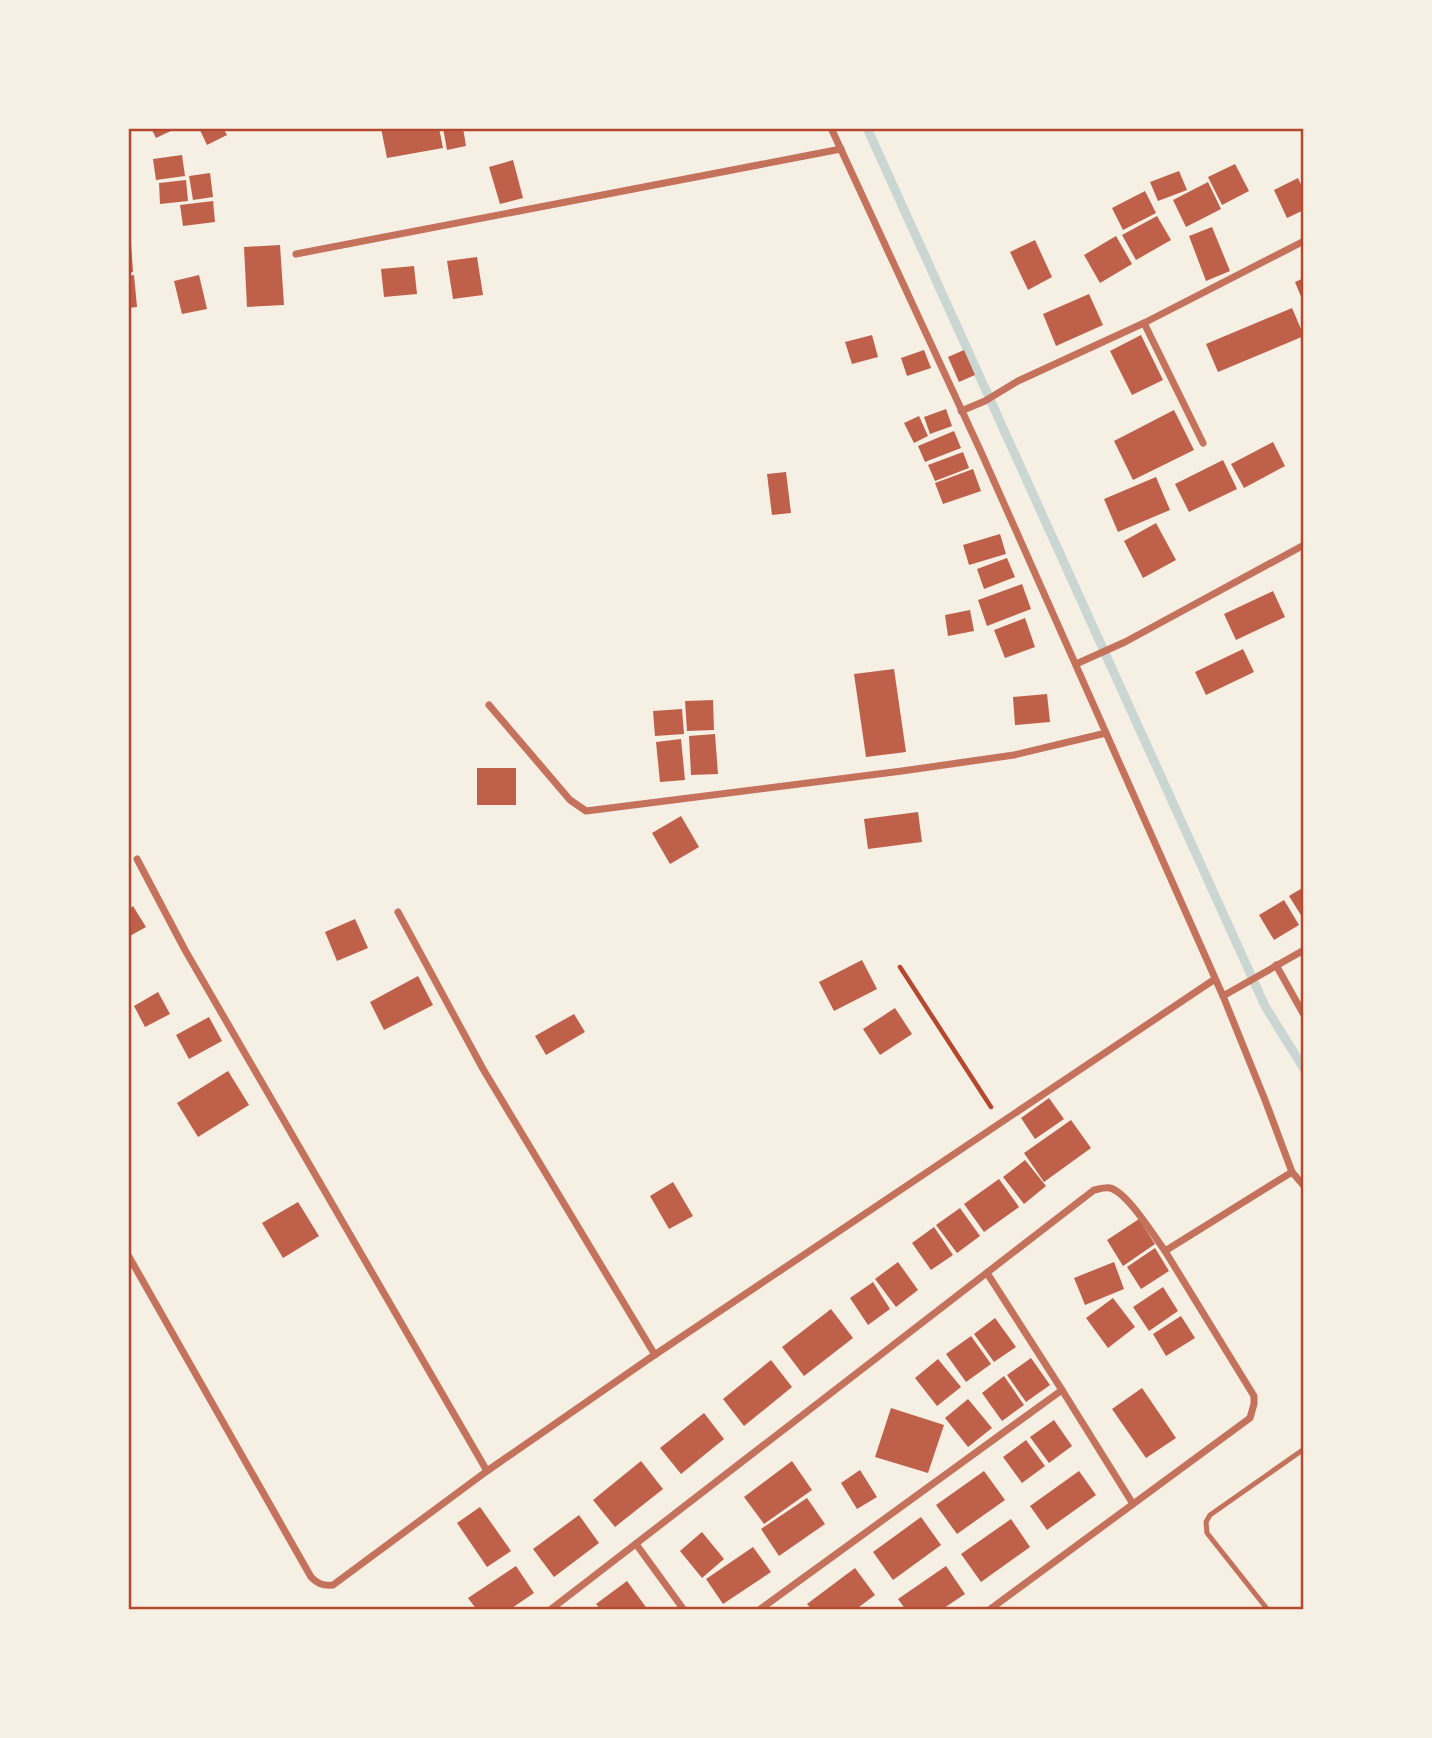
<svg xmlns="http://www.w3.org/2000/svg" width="1432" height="1738" font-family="'Public Sans',sans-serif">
<rect width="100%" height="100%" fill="#f6efe4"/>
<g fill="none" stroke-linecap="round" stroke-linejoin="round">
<path stroke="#c9d6d2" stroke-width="9" d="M 867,128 L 1265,1006 L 1304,1069"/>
</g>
<g fill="#bf614a">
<path d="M 151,128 L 177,128 L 156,138 Z"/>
<path d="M 199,128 L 223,128 L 227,135 L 207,145 Z"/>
<path d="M 381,128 L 439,128 L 443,148 L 387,158 Z"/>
<path d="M 443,128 L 463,128 L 466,146 L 447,150 Z"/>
<path d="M 182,155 L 185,176 L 156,180 L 153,159 Z"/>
<path d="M 513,160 L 523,198 L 500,204 L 489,167 Z"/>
<path d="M 1235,164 L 1249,191 L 1222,205 L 1208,177 Z"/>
<path d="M 1179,171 L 1187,190 L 1158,201 L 1150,182 Z"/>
<path d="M 210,173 L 213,197 L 193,200 L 189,176 Z"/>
<path d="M 1298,178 L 1304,191 L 1304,210 L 1287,218 L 1274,190 Z"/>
<path d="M 186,180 L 188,201 L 160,204 L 159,183 Z"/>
<path d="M 1208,182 L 1221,209 L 1186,227 L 1173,200 Z"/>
<path d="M 1145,191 L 1156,213 L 1123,230 L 1112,208 Z"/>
<path d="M 213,201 L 215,222 L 183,226 L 180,205 Z"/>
<path d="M 1157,216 L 1171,240 L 1136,260 L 1122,235 Z"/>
<path d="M 1212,227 L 1230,271 L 1206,281 L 1189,236 Z"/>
<path d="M 1116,236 L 1132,264 L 1100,283 L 1084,255 Z"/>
<path d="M 1035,240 L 1052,277 L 1028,290 L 1010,252 Z"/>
<path d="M 128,242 L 131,242 L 133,272 L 128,273 Z"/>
<path d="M 280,245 L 284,305 L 247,307 L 244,247 Z"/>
<path d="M 477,257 L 483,295 L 453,299 L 447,261 Z"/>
<path d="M 414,266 L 417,294 L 384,297 L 381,269 Z"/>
<path d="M 134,275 L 137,307 L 128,308 L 128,276 Z"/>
<path d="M 199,275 L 207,309 L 182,314 L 174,281 Z"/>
<path d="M 1304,278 L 1304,304 L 1295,282 Z"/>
<path d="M 1089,294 L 1103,325 L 1056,346 L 1043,314 Z"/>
<path d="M 1292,308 L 1304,336 L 1218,372 L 1206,344 Z"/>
<path d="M 872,335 L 878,357 L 852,364 L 845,342 Z"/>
<path d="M 1141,335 L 1163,380 L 1132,395 L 1110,351 Z"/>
<path d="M 924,350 L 931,368 L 907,376 L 901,358 Z"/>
<path d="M 964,350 L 975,375 L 959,382 L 948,357 Z"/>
<path d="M 946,409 L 952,426 L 930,434 L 924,417 Z"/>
<path d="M 1174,410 L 1194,450 L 1133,480 L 1114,441 Z"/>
<path d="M 919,416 L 928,436 L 914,443 L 904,423 Z"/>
<path d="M 954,431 L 961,448 L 925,462 L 918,446 Z"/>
<path d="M 1273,442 L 1285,466 L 1244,488 L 1231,464 Z"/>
<path d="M 963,452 L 969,468 L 935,481 L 928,465 Z"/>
<path d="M 1223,460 L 1237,489 L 1189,512 L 1175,484 Z"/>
<path d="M 973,469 L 981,491 L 943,504 L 935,483 Z"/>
<path d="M 786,472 L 791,513 L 772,515 L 767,474 Z"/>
<path d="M 1156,477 L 1170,510 L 1118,532 L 1104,499 Z"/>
<path d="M 1156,523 L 1176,560 L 1143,578 L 1124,541 Z"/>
<path d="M 1000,534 L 1006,554 L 969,565 L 963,545 Z"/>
<path d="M 1007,558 L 1015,577 L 984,589 L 977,569 Z"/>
<path d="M 1022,584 L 1031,609 L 987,626 L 978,600 Z"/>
<path d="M 1273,591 L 1285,617 L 1236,640 L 1224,614 Z"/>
<path d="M 970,610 L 974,631 L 948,636 L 945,615 Z"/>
<path d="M 1025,618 L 1035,647 L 1005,658 L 994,630 Z"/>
<path d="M 1243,649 L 1254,672 L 1206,695 L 1195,672 Z"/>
<path d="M 894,669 L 906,752 L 866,757 L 854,674 Z"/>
<path d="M 1047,694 L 1050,722 L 1015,725 L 1013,697 Z"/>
<path d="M 713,700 L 714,730 L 687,731 L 685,701 Z"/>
<path d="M 682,709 L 684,734 L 655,736 L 653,711 Z"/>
<path d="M 715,734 L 718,774 L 691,775 L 689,736 Z"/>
<path d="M 681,739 L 685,780 L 660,782 L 656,742 Z"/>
<rect x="477" y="768" width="39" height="37"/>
<path d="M 918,812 L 922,842 L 868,849 L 864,819 Z"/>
<path d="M 681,816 L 699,847 L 670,864 L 652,833 Z"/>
<path d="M 1304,887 L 1304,920 L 1289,896 Z"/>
<path d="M 1284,900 L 1299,925 L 1274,940 L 1259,915 Z"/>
<path d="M 133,906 L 146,927 L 128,937 L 128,910 Z"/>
<path d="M 355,919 L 368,948 L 337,961 L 325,932 Z"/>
<path d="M 862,960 L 877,989 L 834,1011 L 819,982 Z"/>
<path d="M 418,976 L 433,1005 L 384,1030 L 370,1002 Z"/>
<path d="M 158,992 L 170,1014 L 145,1027 L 134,1006 Z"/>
<path d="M 895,1008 L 912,1034 L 880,1055 L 863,1029 Z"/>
<path d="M 574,1014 L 585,1032 L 546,1055 L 535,1036 Z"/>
<path d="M 209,1017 L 222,1041 L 189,1059 L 176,1035 Z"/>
<path d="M 228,1071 L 249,1105 L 198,1137 L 177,1103 Z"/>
<path d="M 1049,1098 L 1064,1119 L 1035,1139 L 1021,1118 Z"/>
<path d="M 1071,1120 L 1091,1148 L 1044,1182 L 1024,1153 Z"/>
<path d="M 1025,1160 L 1046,1186 L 1024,1204 L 1003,1177 Z"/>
<path d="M 999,1179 L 1019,1207 L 984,1232 L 964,1204 Z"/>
<path d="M 673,1182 L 693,1216 L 669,1229 L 650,1196 Z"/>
<path d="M 298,1202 L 319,1236 L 283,1258 L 262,1223 Z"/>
<path d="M 960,1208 L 980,1236 L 957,1253 L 936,1225 Z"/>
<path d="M 1139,1219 L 1155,1244 L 1123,1266 L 1107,1240 Z"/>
<path d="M 934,1227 L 953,1255 L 931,1270 L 912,1243 Z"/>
<path d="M 1155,1248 L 1169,1271 L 1141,1289 L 1127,1267 Z"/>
<path d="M 898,1262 L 918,1290 L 896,1307 L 875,1279 Z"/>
<path d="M 1114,1262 L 1124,1289 L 1085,1305 L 1074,1278 Z"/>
<path d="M 873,1282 L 890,1309 L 868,1325 L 850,1298 Z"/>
<path d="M 1163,1287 L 1178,1311 L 1149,1331 L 1133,1307 Z"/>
<path d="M 1113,1298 L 1135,1327 L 1108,1348 L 1086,1318 Z"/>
<path d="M 831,1309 L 853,1338 L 804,1376 L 782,1347 Z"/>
<path d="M 1181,1316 L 1195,1338 L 1166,1356 L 1153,1334 Z"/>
<path d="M 995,1318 L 1016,1347 L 994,1362 L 974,1334 Z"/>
<path d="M 971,1336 L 991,1364 L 966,1382 L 946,1354 Z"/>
<path d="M 1031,1358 L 1050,1385 L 1026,1402 L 1007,1375 Z"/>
<path d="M 938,1359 L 961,1387 L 937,1406 L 915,1378 Z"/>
<path d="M 771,1360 L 792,1387 L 744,1426 L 723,1399 Z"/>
<path d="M 1004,1376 L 1024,1405 L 1002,1421 L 982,1393 Z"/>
<path d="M 1142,1388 L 1176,1438 L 1146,1458 L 1112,1409 Z"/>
<path d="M 968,1399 L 992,1428 L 968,1447 L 945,1418 Z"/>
<path d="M 891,1408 L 944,1425 L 928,1473 L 875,1457 Z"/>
<path d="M 704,1413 L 724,1439 L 681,1474 L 660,1448 Z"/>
<path d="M 1054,1420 L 1072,1446 L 1049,1463 L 1030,1437 Z"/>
<path d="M 1026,1440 L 1045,1466 L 1022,1483 L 1003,1457 Z"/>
<path d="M 641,1461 L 663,1489 L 615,1527 L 593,1500 Z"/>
<path d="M 792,1461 L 812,1490 L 764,1524 L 744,1497 Z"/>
<path d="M 860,1470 L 877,1497 L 857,1509 L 841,1483 Z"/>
<path d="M 984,1471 L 1005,1500 L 957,1534 L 936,1505 Z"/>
<path d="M 1079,1471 L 1096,1495 L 1047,1530 L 1030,1506 Z"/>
<path d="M 807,1498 L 825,1524 L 779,1556 L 761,1529 Z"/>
<path d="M 480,1507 L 511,1551 L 487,1567 L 457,1523 Z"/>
<path d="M 579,1515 L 599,1543 L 554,1577 L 533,1549 Z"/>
<path d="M 921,1517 L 941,1545 L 893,1580 L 873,1552 Z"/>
<path d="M 1011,1519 L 1030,1547 L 981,1582 L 961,1554 Z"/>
<path d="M 702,1532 L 724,1559 L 702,1578 L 680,1551 Z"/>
<path d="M 753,1547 L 771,1572 L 723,1604 L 706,1579 Z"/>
<path d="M 516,1566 L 534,1593 L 509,1610 L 477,1610 L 468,1598 Z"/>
<path d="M 946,1566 L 965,1594 L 941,1610 L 906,1610 L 898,1599 Z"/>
<path d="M 855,1568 L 875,1595 L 855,1610 L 812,1610 L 807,1604 Z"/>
<path d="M 627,1581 L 648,1610 L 601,1610 L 596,1604 Z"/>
</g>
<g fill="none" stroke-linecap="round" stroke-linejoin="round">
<path stroke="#b5482f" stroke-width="4.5" d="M 900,967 L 991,1107"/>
<path stroke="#c5725c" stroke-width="5" d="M 1268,1610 L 1207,1533 L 1206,1522 L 1210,1515 L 1304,1449"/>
<g stroke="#c5725c" stroke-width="7">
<path d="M 831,128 L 981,452 L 1223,996 L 1265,1100 L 1292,1172 L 1304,1186"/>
<path d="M 296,254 L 841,149"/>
<path d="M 1144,323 L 1203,443"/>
<path d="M 961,411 L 985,401 L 1018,381 L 1144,323 L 1304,241"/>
<path d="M 1076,664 L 1125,642 L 1304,545"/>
<path d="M 489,705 L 570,800 L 586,811 L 902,771 L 1014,755 L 1106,733"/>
<path d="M 137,859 L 185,950 L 487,1471"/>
<path d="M 398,912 L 483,1069 L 655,1355"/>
<path d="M 1276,965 L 1304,1015"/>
<path d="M 1223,996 L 1304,950"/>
<path d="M 128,1255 L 311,1577 C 318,1584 323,1586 333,1585 L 487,1471 L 650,1358 L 1215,979"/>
<path d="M 1062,1390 L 1133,1504"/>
<path d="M 636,1544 L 684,1610"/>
<path d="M 550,1610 L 1094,1190 C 1099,1189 1105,1187 1110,1188 C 1127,1192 1154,1236 1165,1251 L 1292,1172"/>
<path d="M 759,1610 L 1062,1390 L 987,1273"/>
<path d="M 989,1610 L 1250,1418 L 1254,1404 L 1254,1396 L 1165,1251"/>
</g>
</g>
<rect width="1432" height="1738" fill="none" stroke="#f6efe4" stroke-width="259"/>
<rect x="130" y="130" width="1172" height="1478" fill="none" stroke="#b5482f" stroke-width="2.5"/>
</svg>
